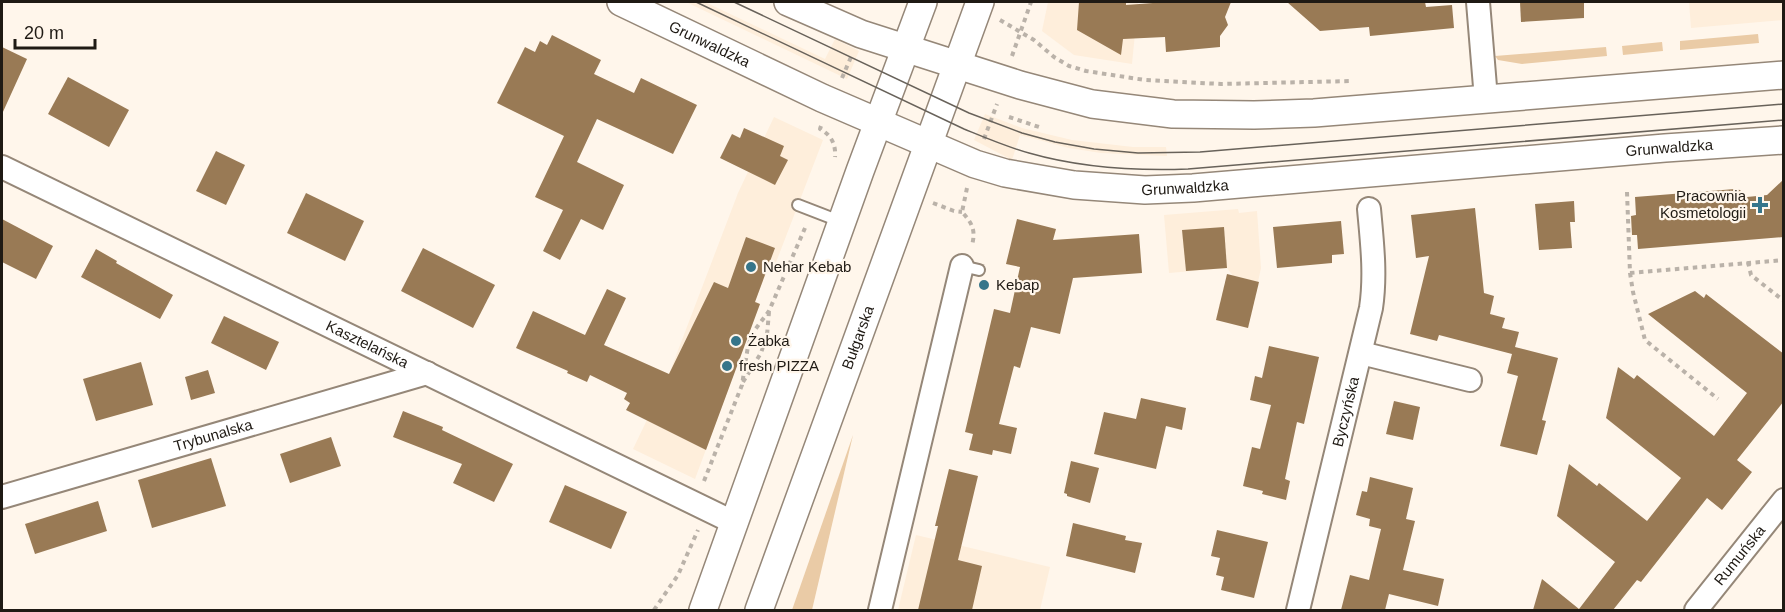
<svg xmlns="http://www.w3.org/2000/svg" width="1785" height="612" font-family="Arial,sans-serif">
<rect width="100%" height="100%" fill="#fff6eb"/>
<g fill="#feeedb">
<path d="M 686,2 L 705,2 L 825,59 L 835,39 L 859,51 L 847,79 Z"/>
<path d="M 1048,2 L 1138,2 L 1132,64 L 1074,55 L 1042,31 Z"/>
<path d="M 1689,2 L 1783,2 L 1783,20 L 1691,28 Z"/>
<path d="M 985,114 L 1022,128 L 1072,140 L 1133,147 L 1166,147 L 1167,156 L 1101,153 L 1069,148 L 1020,135 L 1012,160 L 974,140 Z"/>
<path d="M 774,117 L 823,140 L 775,265 L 770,263 L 755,301 L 760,304 L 695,479 L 633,449 L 669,374 L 738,193 Z"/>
<path d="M 1238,209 L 1239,213 L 1257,211 L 1261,268 L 1248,328 L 1216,320 L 1220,302 L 1226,303 L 1233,276 L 1227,268 L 1169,273 L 1164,215 Z"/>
<path d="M 916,535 L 1050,567 L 1040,610 L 898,610 Z"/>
</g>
<g fill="#eacba6">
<path d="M 1758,34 L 1759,43 L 1680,50 L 1680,41 Z"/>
<path d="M 1662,42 L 1663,51 L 1623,55 L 1622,46 Z"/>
<path d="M 1606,47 L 1607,56 L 1522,64 L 1498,60 L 1495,56 Z"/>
<path d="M 853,435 L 812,610 L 792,610 Z"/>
</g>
<g fill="#997a55">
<path d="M 1079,2 L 1126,2 L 1126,5 L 1166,2 L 1231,2 L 1225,17 L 1228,25 L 1220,36 L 1220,47 L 1166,52 L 1165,37 L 1123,39 L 1121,55 L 1077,30 Z"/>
<path d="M 1287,2 L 1425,2 L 1426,7 L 1452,5 L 1454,28 L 1370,36 L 1369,27 L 1320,31 Z"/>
<path d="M 1520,2 L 1584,2 L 1584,18 L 1521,22 Z"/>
<path d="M 552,35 L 601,60 L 594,74 L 634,93 L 641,78 L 697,105 L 673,154 L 597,119 L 577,162 L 624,185 L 603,230 L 581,219 L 560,260 L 543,251 L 563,210 L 535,197 L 564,136 L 497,103 L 525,47 L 535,52 L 540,41 L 547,45 Z"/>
<path d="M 2,47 L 27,59 L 2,114 Z"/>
<path d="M 68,77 L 129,110 L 109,147 L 48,114 Z"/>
<path d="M 744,128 L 784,146 L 780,156 L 788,160 L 775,185 L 720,158 L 732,134 L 740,138 Z"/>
<path d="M 216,151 L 245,165 L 226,205 L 196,191 Z"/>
<path d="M 1784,179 L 1784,237 L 1638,249 L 1637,235 L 1632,235 L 1631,216 L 1636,215 L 1635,197 L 1735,189 L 1740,190 L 1747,197 L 1767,195 Z"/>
<path d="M 306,193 L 364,221 L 345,261 L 287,233 Z"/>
<path d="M 1574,201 L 1575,222 L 1570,222 L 1572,248 L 1539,250 L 1535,204 Z"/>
<path d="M 1475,208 L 1484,293 L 1494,296 L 1490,314 L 1505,318 L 1502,328 L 1519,332 L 1515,347 L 1558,358 L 1542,420 L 1546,421 L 1537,455 L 1500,446 L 1518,376 L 1507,373 L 1512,354 L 1439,335 L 1437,341 L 1410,334 L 1429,256 L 1416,258 L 1411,215 Z"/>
<path d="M 2,219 L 53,246 L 36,279 L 2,262 Z"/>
<path d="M 1017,219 L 1056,229 L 1053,240 L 1139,234 L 1142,273 L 1073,278 L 1060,334 L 1031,327 L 1020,368 L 1014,366 L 999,424 L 1017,428 L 1011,454 L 993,450 L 992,455 L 969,450 L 973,434 L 965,432 L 994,309 L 1010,313 L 1020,267 L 1006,264 Z"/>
<path d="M 1341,221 L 1344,254 L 1332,255 L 1332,263 L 1277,268 L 1273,227 Z"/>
<path d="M 1224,227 L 1227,268 L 1186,271 L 1182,230 Z"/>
<path d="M 746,237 L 775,248 L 755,302 L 760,304 L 706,450 L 626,410 L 630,403 L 624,399 L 627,393 L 590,375 L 587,382 L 567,373 L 568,371 L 516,348 L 533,311 L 585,335 L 607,289 L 626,298 L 604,345 L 669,374 L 714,282 L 728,288 Z"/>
<path d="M 423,248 L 495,285 L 473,328 L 401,291 Z"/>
<path d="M 96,249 L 117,261 L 116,263 L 173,295 L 160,319 L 81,277 Z"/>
<path d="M 1227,274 L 1259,282 L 1248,328 L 1216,320 Z"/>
<path d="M 1695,291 L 1704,298 L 1706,294 L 1784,354 L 1784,401 L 1737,460 L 1752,472 L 1722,510 L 1707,498 L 1641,582 L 1637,580 L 1613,610 L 1533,610 L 1542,579 L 1579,609 L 1615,562 L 1557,516 L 1569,464 L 1597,486 L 1599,483 L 1647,521 L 1681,478 L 1606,418 L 1618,367 L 1634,379 L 1637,375 L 1714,436 L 1747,393 L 1648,314 Z"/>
<path d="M 224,316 L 279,342 L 266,370 L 211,343 Z"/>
<path d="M 1269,346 L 1319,357 L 1304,424 L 1297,422 L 1285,479 L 1290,481 L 1286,500 L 1262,494 L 1263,491 L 1243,486 L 1252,447 L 1260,449 L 1271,405 L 1250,400 L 1255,376 L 1262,378 Z"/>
<path d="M 141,362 L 153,405 L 96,421 L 83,379 Z"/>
<path d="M 208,370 L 215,393 L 191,400 L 185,377 Z"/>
<path d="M 1141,398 L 1186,408 L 1182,430 L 1166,426 L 1156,469 L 1094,454 L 1104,412 L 1136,419 Z"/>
<path d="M 1394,401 L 1420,407 L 1413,440 L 1386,434 Z"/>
<path d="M 403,411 L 443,427 L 442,430 L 513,464 L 494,502 L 453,483 L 462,464 L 393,437 Z"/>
<path d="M 331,437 L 341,466 L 290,483 L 280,454 Z"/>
<path d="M 211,458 L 226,506 L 152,528 L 138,480 Z"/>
<path d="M 1071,461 L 1099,468 L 1090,503 L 1067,496 L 1067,494 L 1064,493 Z"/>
<path d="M 949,469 L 978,476 L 958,560 L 982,566 L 972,610 L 918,610 L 938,526 L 935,526 Z"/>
<path d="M 1370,477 L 1413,488 L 1406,519 L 1415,521 L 1403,570 L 1444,579 L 1438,606 L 1389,594 L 1385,610 L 1341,610 L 1350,575 L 1369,580 L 1381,529 L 1369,526 L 1370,519 L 1356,515 L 1362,491 L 1367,492 Z"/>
<path d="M 565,485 L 627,512 L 611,549 L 549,522 Z"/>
<path d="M 98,501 L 107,531 L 35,554 L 25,524 Z"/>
<path d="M 1073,523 L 1126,536 L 1125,540 L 1142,543 L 1135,573 L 1066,556 Z"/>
<path d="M 1217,530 L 1268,542 L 1254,598 L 1221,590 L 1224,577 L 1216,575 L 1220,558 L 1211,556 Z"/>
</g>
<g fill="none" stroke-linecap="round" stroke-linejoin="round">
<g stroke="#958778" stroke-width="14">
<g id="service">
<path d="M 798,205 L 842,222"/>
<path d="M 962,266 L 979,270"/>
</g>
</g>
<g stroke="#958778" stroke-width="26">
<g id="minor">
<path d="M 1478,2 L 1486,99"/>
<path id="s1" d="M 2,167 L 735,523"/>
<path d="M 1361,353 L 1470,380"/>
<path id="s2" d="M 2,497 L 427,373"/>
<path d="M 880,610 L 962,266"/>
<path id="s3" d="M 1298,610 L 1371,308 C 1376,275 1372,242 1369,209"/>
<path id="s4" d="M 1696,610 L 1784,500"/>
</g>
</g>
<g stroke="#958778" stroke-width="30">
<g id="tertiary">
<path id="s5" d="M 621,2 L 822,98 L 975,164 L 1005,173 L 1074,185 L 1145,190 L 1193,188 L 1665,148 L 1784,140"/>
<path d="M 788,2 L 861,34 L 1020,85 L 1092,104 L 1173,114 L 1254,115 L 1314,113 L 1784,75"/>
<path d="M 703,610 L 860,171 L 923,2"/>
<path id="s6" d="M 759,610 L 980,2"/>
</g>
</g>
<g stroke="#bab2a9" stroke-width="4" stroke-dasharray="4.5 4.5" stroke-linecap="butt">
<path d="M 1000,20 L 1034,40 L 1054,57 L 1069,66 L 1086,71 L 1145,80 L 1221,84 L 1352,81"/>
<path d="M 1012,56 L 1031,2"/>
<path d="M 842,78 L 851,57"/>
<path d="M 1009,117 L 1039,127"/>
<path d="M 821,126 L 820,129 C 831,135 836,144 835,157"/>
<path d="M 984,139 L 997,104"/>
<path d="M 967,188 L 962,212 C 972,223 976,230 972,245"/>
<path d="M 1627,192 L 1630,273 L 1633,292 L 1645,340 L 1718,399"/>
<path d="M 933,203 L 954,211 L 962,212"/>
<path d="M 1748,262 L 1751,275 L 1784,301"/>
<path d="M 1630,273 L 1784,260"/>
<path d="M 743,382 L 761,353 L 767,335 L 769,312"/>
<path d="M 704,481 L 742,385 L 748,346 L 754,331 L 769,311 L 805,228"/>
<path d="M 654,610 L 678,575 L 698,530"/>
</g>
<use href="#service" stroke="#fff" stroke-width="10"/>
<use href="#minor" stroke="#fff" stroke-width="22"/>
<use href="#tertiary" stroke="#fff" stroke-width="27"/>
<g stroke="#68625a" stroke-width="1.5">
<path d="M 696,2 L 964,129 C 986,138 1007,147 1029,153 C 1081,168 1134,171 1188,169 L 1784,120"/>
<path d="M 734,2 L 969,113 L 1022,133 L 1055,142 L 1094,149 L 1138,153 L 1200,152 L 1784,104"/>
</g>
</g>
<g fill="#36758a" stroke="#fff6eb" stroke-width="2">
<path d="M1757 196h6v6h6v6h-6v6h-6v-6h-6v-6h6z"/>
<circle cx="751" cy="267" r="6"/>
<circle cx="984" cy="285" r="6"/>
<circle cx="736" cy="341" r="6"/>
<circle cx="727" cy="366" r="6"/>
</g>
<g text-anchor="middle" stroke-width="4.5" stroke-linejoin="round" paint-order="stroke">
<g font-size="15" fill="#1f1a14" stroke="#fff6eb">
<text dy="5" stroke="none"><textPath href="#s5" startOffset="98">Grunwaldzka</textPath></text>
<text dy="5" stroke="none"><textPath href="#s5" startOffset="1088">Grunwaldzka</textPath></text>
<text dy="5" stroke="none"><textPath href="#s5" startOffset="602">Grunwaldzka</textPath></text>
<text dy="5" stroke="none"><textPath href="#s6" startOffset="290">Bułgarska</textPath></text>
<text dy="5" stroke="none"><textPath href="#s1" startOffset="406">Kasztelańska</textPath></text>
<text dy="5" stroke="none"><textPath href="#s3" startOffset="204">Byczyńska</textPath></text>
<text dy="5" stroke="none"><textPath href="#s2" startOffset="220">Trybunalska</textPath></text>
<text dy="5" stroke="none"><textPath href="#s4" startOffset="70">Rumuńska</textPath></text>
</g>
<g font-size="15" fill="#1f1a14" stroke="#fff6eb" text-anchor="start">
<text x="1746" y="201" text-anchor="end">Pracownia<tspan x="1746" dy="17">Kosmetologii</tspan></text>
<text x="763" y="272">Nehar Kebab</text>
<text x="996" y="290">Kebap</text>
<text x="748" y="346">Żabka</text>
<text x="739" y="371">fresh PIZZA</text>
</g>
</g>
<rect width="1785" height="612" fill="none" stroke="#1f1a14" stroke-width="6"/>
<path d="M15 39v9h80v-9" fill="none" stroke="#1f1a14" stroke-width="3"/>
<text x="24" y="39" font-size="18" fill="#1f1a14" stroke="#fff6eb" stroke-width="4.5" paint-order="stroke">20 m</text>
</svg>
